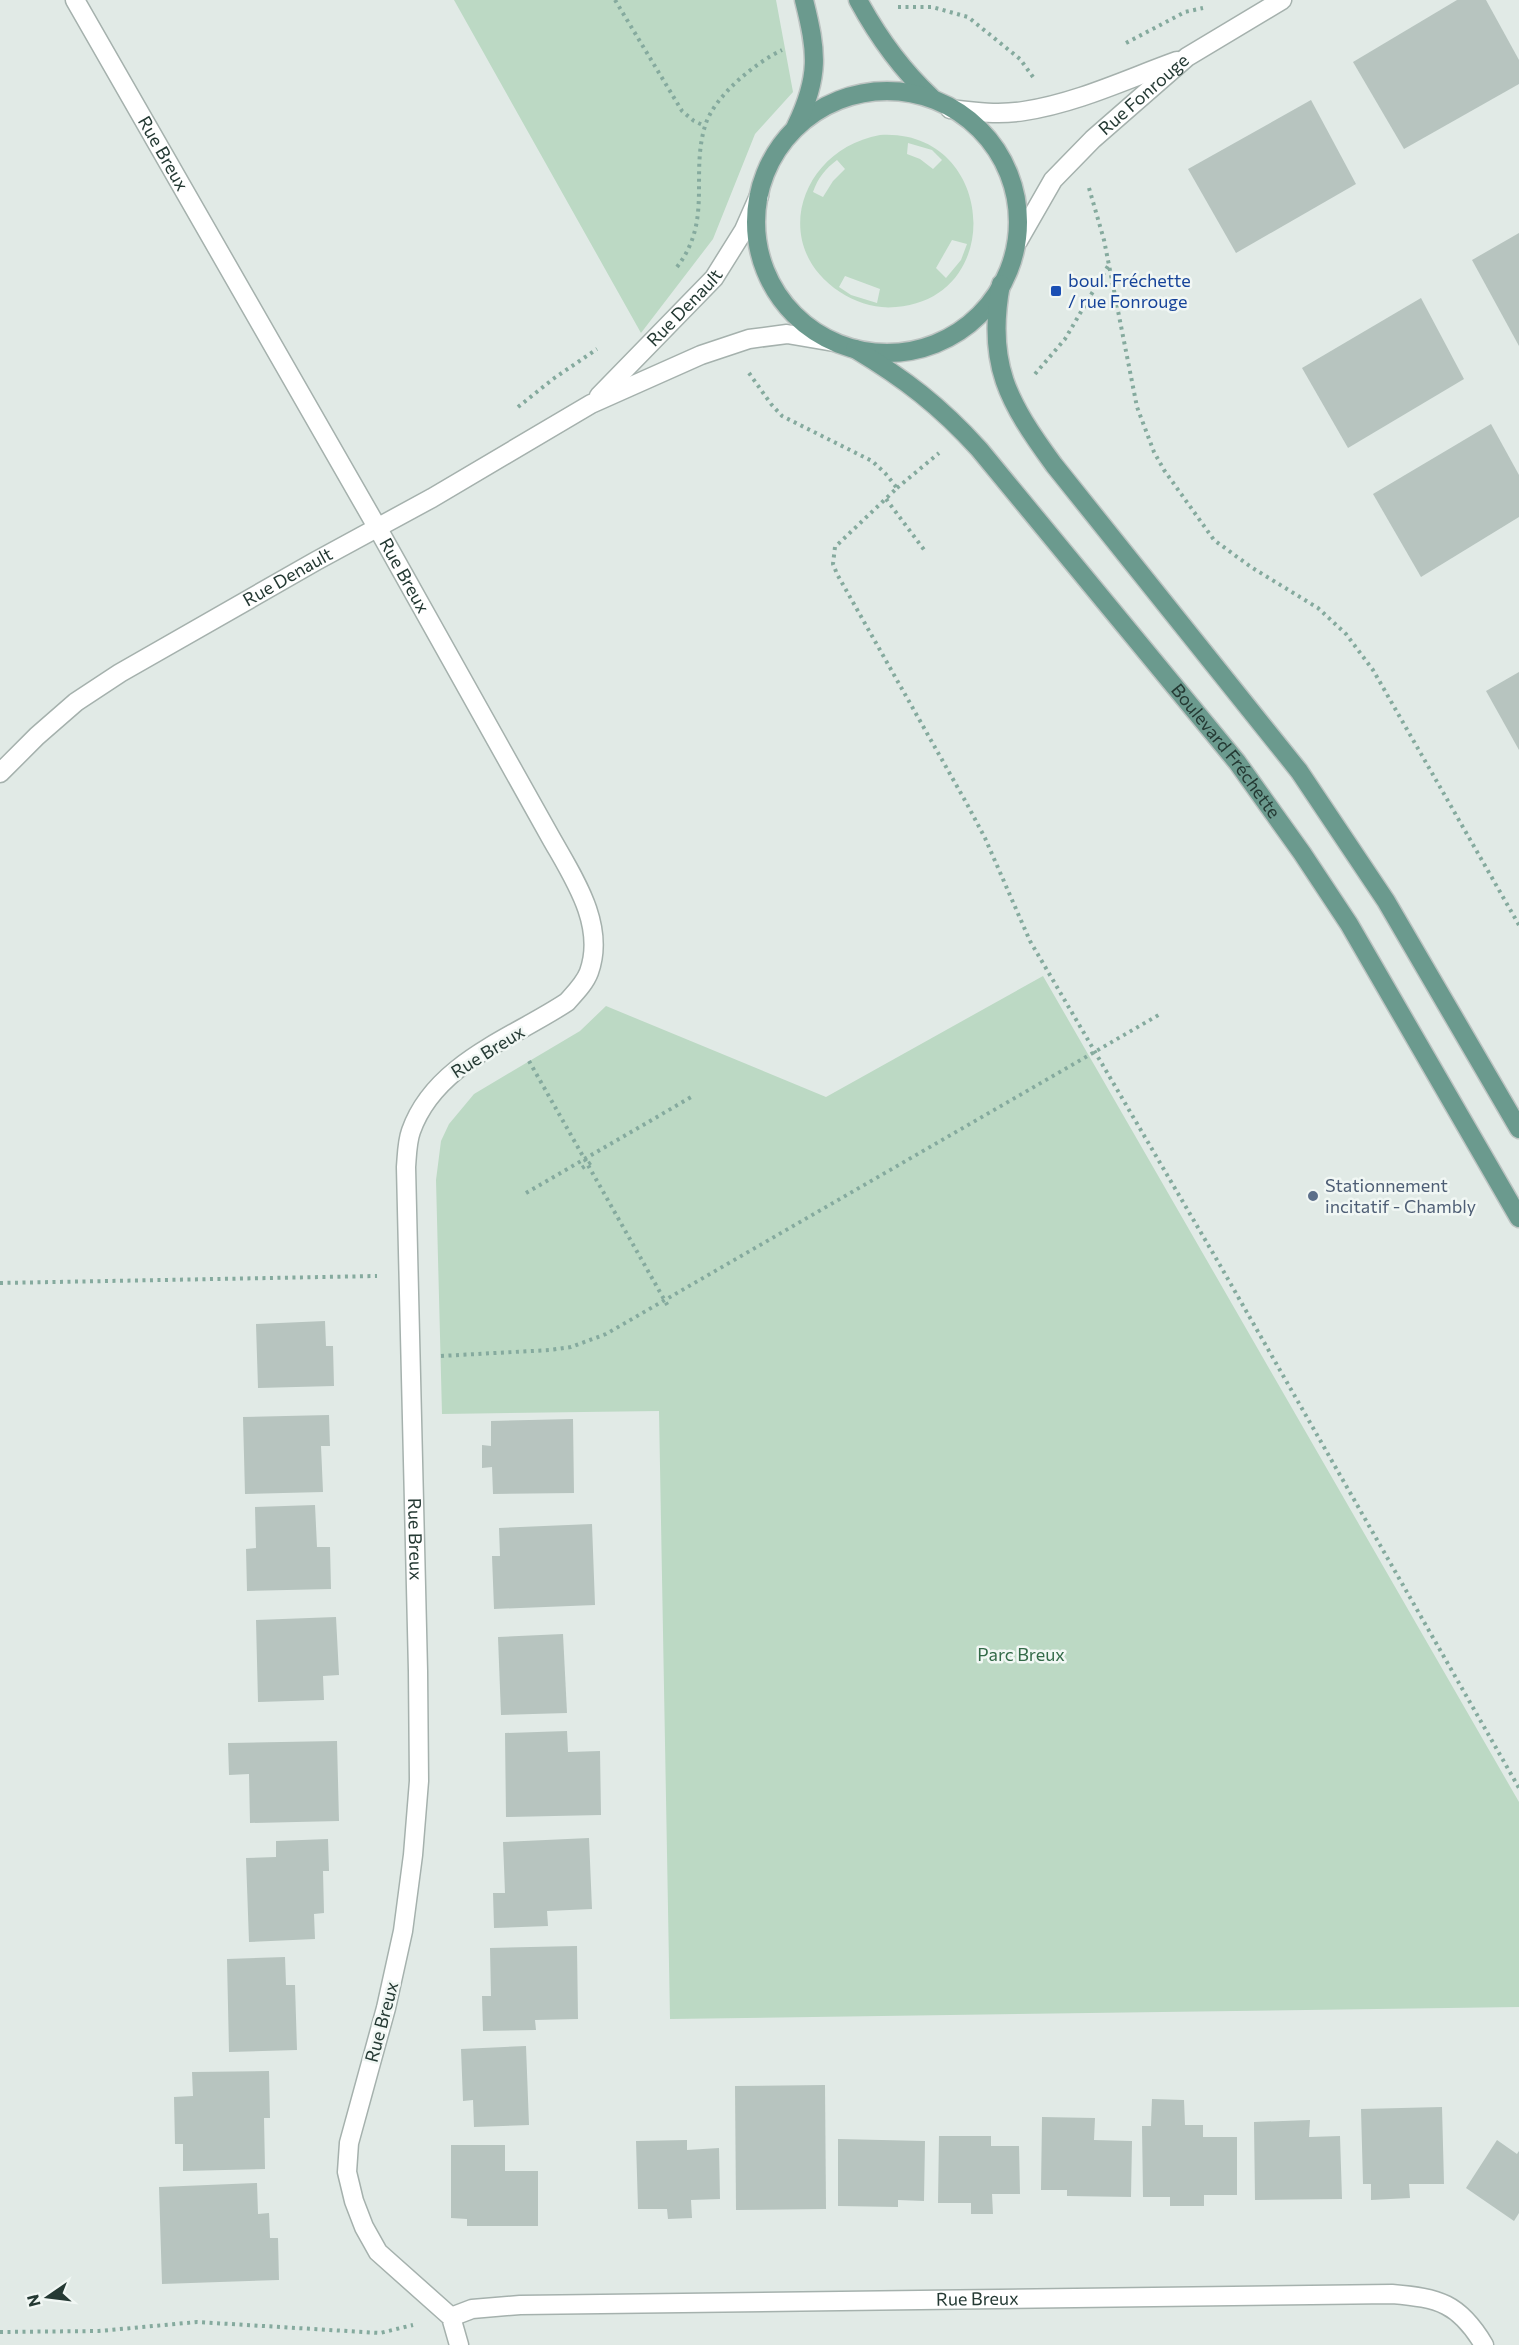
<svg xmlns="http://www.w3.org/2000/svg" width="1519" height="2345" font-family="Commissioner,sans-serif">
<rect width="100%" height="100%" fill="#e1eae6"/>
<g fill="#bcd9c4" fill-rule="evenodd">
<path d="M 454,0 L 776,0 L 793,92 L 755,134 L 713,239 L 641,333 Z"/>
<path d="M 880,135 C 995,128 1008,298 896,307 C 876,309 857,303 840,292 C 768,245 801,149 880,135 ZM 908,143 L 932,150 L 942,160 L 933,169 L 920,159 L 907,154 ZM 837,160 L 845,169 L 833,181 L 823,197 L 813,192 C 818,178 825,169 837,160 ZM 952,240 L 967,244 L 961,260 L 946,278 L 936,268 ZM 845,276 L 880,289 L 877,303 L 851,295 L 839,287 Z"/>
<path d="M 1043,976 L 1519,1802 L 1519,2007 L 670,2019 L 659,1411 L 442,1414 L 436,1180 L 441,1141 L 449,1124 L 474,1094 L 580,1031 L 606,1006 L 826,1097 Z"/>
</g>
<g fill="#b7c4bf">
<path d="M 1457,0 L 1486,0 L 1519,60 L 1519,84 L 1404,149 L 1353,62 Z"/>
<path d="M 1311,100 L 1356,184 L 1236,253 L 1188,169 Z"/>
<path d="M 1519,233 L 1519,346 L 1472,260 Z"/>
<path d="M 1421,298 L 1464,379 L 1348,448 L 1302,368 Z"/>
<path d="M 1491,424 L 1519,475 L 1519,517 L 1421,577 L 1373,494 Z"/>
<path d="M 1519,672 L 1519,750 L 1486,691 Z"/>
<path d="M 325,1321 L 326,1346 L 333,1346 L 334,1386 L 258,1388 L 256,1324 Z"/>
<path d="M 329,1415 L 330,1446 L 321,1446 L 323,1492 L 245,1494 L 243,1417 Z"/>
<path d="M 573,1419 L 574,1493 L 493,1494 L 492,1467 L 482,1468 L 482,1445 L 491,1446 L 491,1421 Z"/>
<path d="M 315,1505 L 317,1547 L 330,1547 L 331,1589 L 247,1591 L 246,1549 L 256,1548 L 255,1507 Z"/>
<path d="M 592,1524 L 595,1605 L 494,1609 L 492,1556 L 500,1556 L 499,1528 Z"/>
<path d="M 336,1617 L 339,1675 L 323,1676 L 324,1700 L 258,1702 L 256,1620 Z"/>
<path d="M 563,1634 L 567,1713 L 501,1715 L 498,1637 Z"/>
<path d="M 567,1731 L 568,1752 L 600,1751 L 601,1815 L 506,1817 L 505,1733 Z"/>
<path d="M 337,1741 L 339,1821 L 250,1823 L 249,1774 L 229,1775 L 228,1743 Z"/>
<path d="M 589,1838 L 592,1909 L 547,1911 L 548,1926 L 494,1928 L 493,1893 L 505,1893 L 503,1842 Z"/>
<path d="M 328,1839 L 329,1871 L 323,1871 L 324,1913 L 314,1914 L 315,1939 L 249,1942 L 246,1858 L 276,1857 L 276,1841 Z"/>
<path d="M 577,1946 L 578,2019 L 535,2020 L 536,2030 L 483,2031 L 482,1996 L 491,1996 L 490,1948 Z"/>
<path d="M 285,1957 L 286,1985 L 295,1985 L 297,2050 L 229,2052 L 227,1959 Z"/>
<path d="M 526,2046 L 529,2125 L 474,2127 L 473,2100 L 463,2101 L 461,2049 Z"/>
<path d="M 269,2071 L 270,2118 L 264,2118 L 265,2169 L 183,2171 L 183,2144 L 175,2144 L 174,2097 L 193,2096 L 192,2072 Z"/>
<path d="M 825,2085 L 826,2209 L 736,2210 L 735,2086 Z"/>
<path d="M 1152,2099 L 1184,2100 L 1185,2125 L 1203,2125 L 1203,2137 L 1237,2137 L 1237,2195 L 1204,2195 L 1204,2206 L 1170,2206 L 1170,2197 L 1143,2197 L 1142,2126 L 1151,2126 Z"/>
<path d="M 1442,2107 L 1444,2184 L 1409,2184 L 1410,2198 L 1371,2200 L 1371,2184 L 1363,2184 L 1361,2109 Z"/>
<path d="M 1042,2117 L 1095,2118 L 1094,2140 L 1132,2141 L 1131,2197 L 1067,2196 L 1067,2190 L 1041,2190 Z"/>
<path d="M 1310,2120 L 1309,2137 L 1340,2136 L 1342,2199 L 1255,2200 L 1254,2122 Z"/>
<path d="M 939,2136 L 991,2136 L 991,2146 L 1019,2146 L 1020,2194 L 992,2194 L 993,2214 L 971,2214 L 971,2203 L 938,2203 Z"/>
<path d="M 838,2139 L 925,2141 L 924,2201 L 898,2200 L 898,2207 L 838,2206 Z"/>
<path d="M 687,2140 L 687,2150 L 719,2148 L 720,2199 L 691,2200 L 692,2218 L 668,2219 L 667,2209 L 638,2209 L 636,2141 Z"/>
<path d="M 1497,2140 L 1517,2154 L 1519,2151 L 1519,2213 L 1514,2221 L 1466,2188 Z"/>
<path d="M 451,2145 L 505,2145 L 505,2171 L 538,2171 L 538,2226 L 467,2226 L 467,2219 L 451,2218 Z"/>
<path d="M 257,2183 L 258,2214 L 269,2213 L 270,2238 L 278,2238 L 279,2280 L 162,2284 L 159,2187 Z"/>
</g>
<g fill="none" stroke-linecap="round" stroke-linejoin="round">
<g stroke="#a5b1ad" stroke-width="21">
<g id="minor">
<path id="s1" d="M 75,0 L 377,527 L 551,838 C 573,877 606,925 589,972 C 585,983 575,993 567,1002 C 513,1038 435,1063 411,1131 C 407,1142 407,1155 406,1167 L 418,1671 L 419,1781 L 413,1855 L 403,1931 L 386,2008 L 349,2143 L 347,2172 L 354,2201 L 364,2227 L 378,2252 L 451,2317 L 459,2345"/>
<path d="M 950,109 C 975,112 999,115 1024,111 C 1077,103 1127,79 1177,61"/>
<path id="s2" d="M 1018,241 L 1053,180 L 1093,139 L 1187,57 L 1282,0"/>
<path id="s3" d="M 599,396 L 714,278 L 744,230 L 759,196"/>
<path id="s4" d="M 0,773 L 37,736 L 76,702 L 120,673 L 316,561 L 432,498 L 591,404 L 701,355 L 749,339 L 787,334 L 834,342"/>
<path id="s5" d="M 451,2317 L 472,2309 L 520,2305 L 1392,2294 C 1439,2298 1459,2303 1484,2345"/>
</g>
</g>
<g stroke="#bdc4c2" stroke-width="21">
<g id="major">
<path d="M 858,0 C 878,37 900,68 931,97"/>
<circle cx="887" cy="222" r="131"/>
<path d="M 796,126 C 820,76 817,52 804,0"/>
<path d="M 1001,284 C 986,364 1008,402 1054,465 L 1299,771 L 1386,901 L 1519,1129"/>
<path id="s6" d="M 855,349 C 905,379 940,406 979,449 L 1237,762 L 1302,853 L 1349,924 L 1519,1218"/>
</g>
</g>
<g stroke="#85aa9e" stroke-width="4" stroke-dasharray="3 4.5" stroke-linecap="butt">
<path d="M 615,0 L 682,111 L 694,121 L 705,126"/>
<path d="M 898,7 L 932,7 L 968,17 L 1020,59 L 1033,77"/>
<path d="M 1126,43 L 1185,12 L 1203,8"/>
<path d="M 1089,188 L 1104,240 L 1137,407 L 1154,452 L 1164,470 L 1214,540 L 1251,567 L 1318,608 L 1346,634 L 1373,670 L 1519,925"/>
<path d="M 677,267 C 713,220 690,176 705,126 C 714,96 755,63 782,50"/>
<path d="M 749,373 L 771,404 L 782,416 L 872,461 L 885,473 L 897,488 L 835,547 L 833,564 L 837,574 L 967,804 L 985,838 L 1030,941 L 1217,1260 L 1519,1788"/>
<path d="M 1035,374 L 1065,339 L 1108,266"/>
<path d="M 518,407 L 553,379 L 597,349"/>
<path d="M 897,488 L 939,453"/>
<path d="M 886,499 L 925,551"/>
<path d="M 529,1061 L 669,1308"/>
<path d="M 582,1168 L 593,1161"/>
<path d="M 526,1193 L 693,1096"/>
<path d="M 0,1283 L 377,1276"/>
<path d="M 441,1356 L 550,1350 L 571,1347 L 606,1334 L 1162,1013"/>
<path d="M 0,2332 L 99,2331 L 197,2322 L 380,2333 L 413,2325"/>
</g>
<use href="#minor" stroke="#fff" stroke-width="18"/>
<use href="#major" stroke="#6b9a8e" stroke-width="18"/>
</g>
<rect fill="#1a4fb4" stroke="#f1f7f4" stroke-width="2" x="1050" y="285" width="12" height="12" rx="3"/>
<circle fill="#5c6f8a" stroke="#f1f7f4" stroke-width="2" cx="1313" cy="1196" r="6"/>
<g text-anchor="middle" stroke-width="5" stroke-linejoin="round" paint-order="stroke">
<g font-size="18" fill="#243933" stroke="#f1f7f4">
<text dy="6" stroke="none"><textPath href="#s2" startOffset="195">Rue Fonrouge</textPath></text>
<text dy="6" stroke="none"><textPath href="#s1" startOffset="177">Rue Breux</textPath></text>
<text dy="6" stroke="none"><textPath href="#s3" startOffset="123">Rue Denault</textPath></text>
<text dy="6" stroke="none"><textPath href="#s1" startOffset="663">Rue Breux</textPath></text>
<text dy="6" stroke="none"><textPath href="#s4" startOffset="350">Rue Denault</textPath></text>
<text dy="6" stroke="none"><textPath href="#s6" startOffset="550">Boulevard Fréchette</textPath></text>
<text transform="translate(488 1052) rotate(-32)" y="6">Rue Breux</text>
<text dy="6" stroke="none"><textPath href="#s1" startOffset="1761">Rue Breux</textPath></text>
<text transform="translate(382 2022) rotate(-75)" y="6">Rue Breux</text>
<text dy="6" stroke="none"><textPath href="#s5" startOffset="528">Rue Breux</textPath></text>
</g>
<g font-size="18" fill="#164399" stroke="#f1f7f4" text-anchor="start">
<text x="1068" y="287">boul. Fréchette<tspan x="1068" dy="21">/ rue Fonrouge</tspan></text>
</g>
<g font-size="18" fill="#4e5e75" stroke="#f1f7f4" text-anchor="start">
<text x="1325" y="1192">Stationnement<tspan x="1325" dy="21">incitatif - Chambly</tspan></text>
</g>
<g font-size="18" fill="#336a48" stroke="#f1f7f4">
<text x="1021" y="1661">Parc Breux</text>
</g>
</g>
<g transform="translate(48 2297) rotate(256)" stroke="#f1f7f4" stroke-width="4.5" paint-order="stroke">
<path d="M0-4.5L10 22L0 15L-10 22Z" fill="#243933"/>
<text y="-9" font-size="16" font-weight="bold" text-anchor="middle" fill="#243933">N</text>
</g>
</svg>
